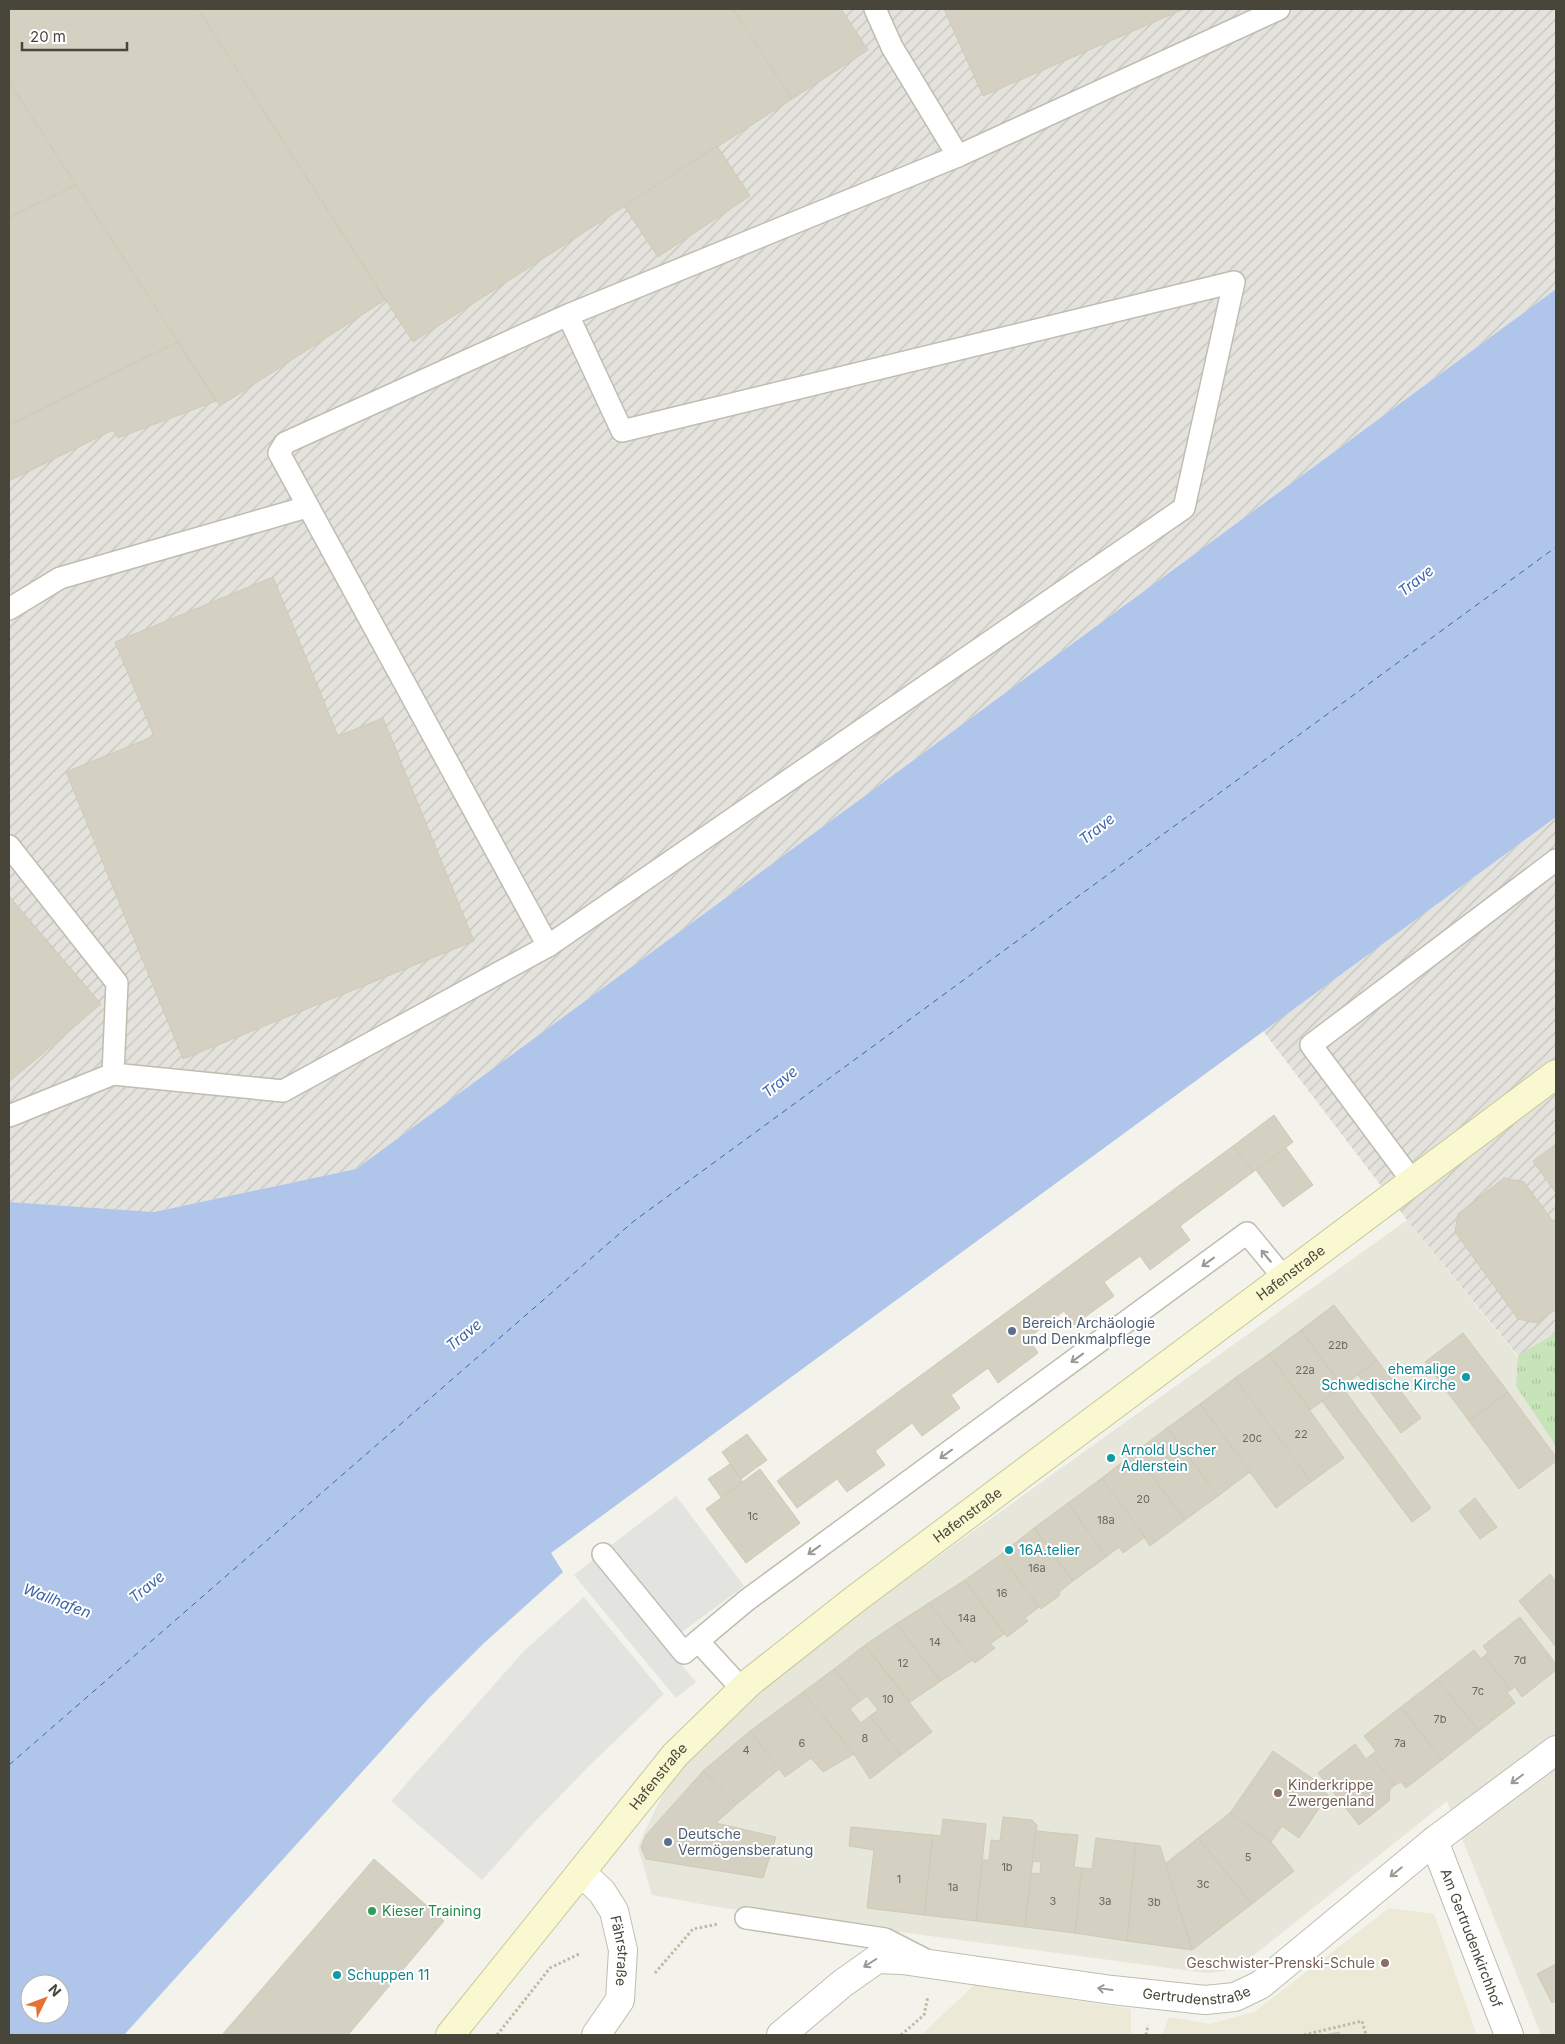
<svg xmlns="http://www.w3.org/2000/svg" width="1565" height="2044" font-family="Inter,sans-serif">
<defs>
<pattern id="industrial-furrows" width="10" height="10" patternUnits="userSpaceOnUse" patternTransform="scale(1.25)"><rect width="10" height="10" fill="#e4e2dd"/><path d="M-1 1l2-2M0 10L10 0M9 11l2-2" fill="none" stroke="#c5c3be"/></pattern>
<pattern id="park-tufts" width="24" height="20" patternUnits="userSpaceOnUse" patternTransform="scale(1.25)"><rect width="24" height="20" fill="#c7e4b9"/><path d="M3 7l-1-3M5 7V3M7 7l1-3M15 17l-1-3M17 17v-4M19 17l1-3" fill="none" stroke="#acc5a0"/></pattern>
</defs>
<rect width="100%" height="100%" fill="#f4f3eb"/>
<path fill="#e7e6da" d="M 1407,1220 L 1517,1356 L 1556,1333 L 1556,2035 L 1541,2035 L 1447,1801 L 1243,1964 L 1224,1971 L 1206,1973 L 870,1928 L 717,1907 L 652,1895 L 638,1848 L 644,1833 L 678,1763 L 780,1670 Z"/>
<g fill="url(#industrial-furrows)">
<path d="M 9,9 L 1556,9 L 1556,289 L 356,1169 L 154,1212 L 9,1202 Z"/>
<path d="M 1556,817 L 1556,1333 L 1518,1356 L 1407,1220 L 1263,1031 Z"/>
</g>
<g fill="#ecead7">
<path d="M 1389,1908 L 1434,1914 L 1477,2035 L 1162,2035 L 1169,2017 L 1210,2024 L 1254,2012 Z"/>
<path d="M 974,1985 L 1131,2009 L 1131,2035 L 921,2035 Z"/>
</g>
<path fill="url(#park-tufts)" d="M 1556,1333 L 1556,1446 L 1516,1386 L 1518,1356 Z"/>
<g fill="#e3e3df">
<path d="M 676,1496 L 744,1586 L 678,1635 L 610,1546 Z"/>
<path d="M 594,1559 L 696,1682 L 676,1698 L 574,1575 Z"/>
<path d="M 584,1597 L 664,1694 L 590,1765 L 527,1830 L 482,1880 L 391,1801 L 524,1651 Z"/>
</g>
<path fill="#afc5ea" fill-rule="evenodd" d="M 1556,289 L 1556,817 L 551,1553 L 563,1572 L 484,1643 L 428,1699 L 124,2035 L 9,2035 L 9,1202 L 154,1212 L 356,1169 ZM 30,1984 L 60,1984 L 60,2014 L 30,2014 Z"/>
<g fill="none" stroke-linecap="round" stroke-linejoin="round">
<path stroke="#3d64aa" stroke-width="1" stroke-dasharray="6 5" stroke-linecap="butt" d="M 9,1765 L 634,1221 L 1556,547"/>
</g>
<g fill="#d5d1c2" stroke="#cfcab6">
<path d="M 9,9 L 198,9 L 385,300 L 220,406 L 9,82 Z"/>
<path d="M 198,9 L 733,9 L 792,99 L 413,342 Z"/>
<path d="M 733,9 L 841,9 L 868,50 L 792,99 Z"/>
<path d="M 944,9 L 1184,9 L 983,96 Z"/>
<path d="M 9,82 L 76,185 L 9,218 Z"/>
<path d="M 717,146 L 750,196 L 658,257 L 624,206 Z"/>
<path d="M 76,185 L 178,342 L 9,425 L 9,218 Z"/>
<path d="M 178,342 L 216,401 L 118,438 L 113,430 L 9,481 L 9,425 Z"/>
<path d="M 273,577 L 338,736 L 383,718 L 474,941 L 183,1059 L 66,772 L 154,736 L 115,642 Z"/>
<path d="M 9,896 L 101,1004 L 9,1082 Z"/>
<path d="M 1274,1115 L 1293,1142 L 1253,1172 L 1233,1146 Z"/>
<path d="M 1556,1144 L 1556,1193 L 1533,1161 Z"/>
<path d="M 1233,1146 L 1253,1172 L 1180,1226 L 1190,1240 L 1150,1270 L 1140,1256 L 1104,1282 L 1114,1296 L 1074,1325 L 1064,1311 L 1028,1338 L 1038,1353 L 998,1383 L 988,1368 L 951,1395 L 960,1408 L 922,1436 L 912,1423 L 875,1451 L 885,1465 L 847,1492 L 837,1479 L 797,1508 L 777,1481 Z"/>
<path d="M 1286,1148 L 1313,1185 L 1283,1207 L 1256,1170 Z"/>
<path d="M 1504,1178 L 1524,1182 L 1556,1225 L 1556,1309 L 1537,1323 L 1518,1319 L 1455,1232 L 1458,1214 Z"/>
<path d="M 1334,1305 L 1377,1360 L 1342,1387 L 1301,1330 Z"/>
<path d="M 1301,1330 L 1342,1387 L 1310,1410 L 1269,1354 Z"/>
<path d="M 1463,1333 L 1508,1392 L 1469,1421 L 1425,1362 Z"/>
<path d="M 1269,1354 L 1344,1458 L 1311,1482 L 1235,1378 Z"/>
<path d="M 1377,1360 L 1421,1418 L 1401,1433 L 1358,1375 Z"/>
<path d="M 1235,1378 L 1311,1482 L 1276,1508 L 1200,1404 Z"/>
<path d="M 1342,1387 L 1431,1508 L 1412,1522 L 1322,1401 Z"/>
<path d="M 1508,1392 L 1556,1457 L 1556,1461 L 1519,1489 L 1469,1421 Z"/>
<path d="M 1200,1404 L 1250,1472 L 1218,1496 L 1167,1428 Z"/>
<path d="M 1167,1428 L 1218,1496 L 1185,1520 L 1134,1453 Z"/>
<path d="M 747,1434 L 767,1460 L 741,1479 L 722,1452 Z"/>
<path d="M 1134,1453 L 1185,1520 L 1150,1546 L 1102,1478 Z"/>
<path d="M 730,1464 L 743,1482 L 721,1497 L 708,1479 Z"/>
<path d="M 760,1469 L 800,1523 L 746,1563 L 706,1509 Z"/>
<path d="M 1102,1478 L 1145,1537 L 1123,1553 L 1119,1547 L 1106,1557 L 1068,1503 Z"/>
<path d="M 1475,1498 L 1497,1527 L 1480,1539 L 1459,1511 Z"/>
<path d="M 1068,1503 L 1106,1557 L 1073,1581 L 1034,1528 Z"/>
<path d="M 1034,1528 L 1073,1581 L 1059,1592 L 1060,1595 L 1041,1609 L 1000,1555 Z"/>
<path d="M 1000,1555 L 1039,1607 L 1025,1618 L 1028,1621 L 1007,1637 L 965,1580 Z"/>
<path d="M 1550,1574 L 1556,1582 L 1556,1647 L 1519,1601 Z"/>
<path d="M 965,1580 L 1004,1634 L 990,1644 L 995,1648 L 975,1663 L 929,1603 Z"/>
<path d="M 929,1603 L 973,1660 L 941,1681 L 896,1624 Z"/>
<path d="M 1520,1617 L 1556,1664 L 1556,1670 L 1522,1697 L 1515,1687 L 1511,1690 L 1484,1656 L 1488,1652 L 1483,1646 Z"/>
<path d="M 896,1624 L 941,1681 L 910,1702 L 865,1645 Z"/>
<path d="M 865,1645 L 932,1732 L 901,1755 L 870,1716 L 878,1710 L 867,1696 L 860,1701 L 834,1669 Z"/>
<path d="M 1474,1650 L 1481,1659 L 1484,1656 L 1511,1690 L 1507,1692 L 1515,1703 L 1479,1731 L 1437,1679 Z"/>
<path d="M 834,1669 L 860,1701 L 850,1709 L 861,1723 L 870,1716 L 901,1755 L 870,1779 L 854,1754 L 803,1692 Z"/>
<path d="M 1437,1679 L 1479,1731 L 1442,1760 L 1401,1707 Z"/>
<path d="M 803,1692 L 854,1754 L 823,1772 L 811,1758 L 785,1777 L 750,1731 Z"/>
<path d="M 1401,1707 L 1442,1760 L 1406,1788 L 1401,1782 L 1395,1785 L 1371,1755 L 1376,1751 L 1364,1736 Z"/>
<path d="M 750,1731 L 779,1769 L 737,1804 L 703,1771 Z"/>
<path d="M 1355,1744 L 1366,1759 L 1371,1755 L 1395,1785 L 1390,1789 L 1389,1801 L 1359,1825 L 1318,1773 Z"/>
<path d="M 1273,1751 L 1319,1783 L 1317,1787 L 1328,1795 L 1299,1838 L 1282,1826 L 1271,1842 L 1230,1813 Z"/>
<path d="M 703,1771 L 737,1804 L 716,1823 L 776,1837 L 763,1878 L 646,1859 L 641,1847 L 646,1835 Z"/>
<path d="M 1230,1813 L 1271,1842 L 1294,1871 L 1252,1904 L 1198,1838 Z"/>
<path d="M 1003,1817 L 1032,1820 L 1037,1825 L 1025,1927 L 976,1921 L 982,1860 L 989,1860 L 991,1840 L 1000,1841 Z"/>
<path d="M 943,1819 L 986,1824 L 976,1921 L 924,1915 L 933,1835 L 941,1836 Z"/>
<path d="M 851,1827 L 933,1835 L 924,1915 L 867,1908 L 874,1850 L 849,1846 Z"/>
<path d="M 1036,1831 L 1078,1835 L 1074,1867 L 1082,1868 L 1075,1933 L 1025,1927 L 1031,1873 L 1040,1874 L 1041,1862 L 1032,1861 Z"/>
<path d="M 1096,1838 L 1136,1843 L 1127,1941 L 1075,1933 L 1082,1868 L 1092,1869 Z"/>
<path d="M 1198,1838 L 1252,1904 L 1192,1950 L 1165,1864 Z"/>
<path d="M 1136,1843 L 1160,1846 L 1192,1950 L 1127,1941 Z"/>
<path d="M 374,1859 L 444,1921 L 348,2035 L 222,2035 Z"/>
<path d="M 1556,1964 L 1556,2001 L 1552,2003 L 1537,1974 Z"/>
<path d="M 1339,2032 L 1340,2035 L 1324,2035 Z"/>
</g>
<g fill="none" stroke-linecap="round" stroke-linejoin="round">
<g stroke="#bfbdaf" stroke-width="24">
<g id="service">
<path d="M 875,9 L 892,47 L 958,156"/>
<path d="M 568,315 L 285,443 L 279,453 L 548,946 L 1184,508 L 1234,282 L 622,431 L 568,315 L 958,156 L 1279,9"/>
<path d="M 9,609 L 60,578 L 307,507"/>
<path d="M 9,846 L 117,983 L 113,1074 L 283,1091 L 548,946"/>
<path d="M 9,1116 L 113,1074"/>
<path d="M 1413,1182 L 1311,1045 L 1556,860"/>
<path d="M 603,1554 L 684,1653 L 698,1641"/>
<path d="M 742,1689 L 698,1641 L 747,1600 L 1247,1233 L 1284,1278"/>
<path d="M 746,1918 L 885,1939 L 924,1959"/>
</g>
</g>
<g stroke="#bfbdaf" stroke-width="30">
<g id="minor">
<path id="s1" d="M 1434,1841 L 1509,2035"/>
<path id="s2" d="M 781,2035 L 843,1983 L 877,1959 L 902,1960 L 1112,1990 L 1205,2000 L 1235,1997 L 1260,1985 L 1434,1841 L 1556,1750"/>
</g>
</g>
<g stroke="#bfbdaf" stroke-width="30">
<g id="tertiary">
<path id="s3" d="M 581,1872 L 602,1892 L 614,1911 L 623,1950 L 620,2000 L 596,2035"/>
</g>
</g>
<g stroke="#c9c79c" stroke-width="30">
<g id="secondary">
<path id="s4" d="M 450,2035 L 675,1755 L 750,1682 L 854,1600 L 1556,1074"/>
</g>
</g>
<g stroke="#bfbba1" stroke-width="3" stroke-dasharray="2.5 2.5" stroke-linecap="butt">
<path d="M 655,1973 L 693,1929 L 718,1924"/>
<path d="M 497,2035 L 550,1968 L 579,1954"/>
<path d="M 901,2035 L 924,2015 L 928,1996"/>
<path d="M 1146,2035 L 1148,2025"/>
<path d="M 1304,2035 L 1362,2021 L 1366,2035"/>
</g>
<use href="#service" stroke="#fff" stroke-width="21"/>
<use href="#minor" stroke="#fff" stroke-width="28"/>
<use href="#tertiary" stroke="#fff" stroke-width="28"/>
<use href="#secondary" stroke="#faf8d0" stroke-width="28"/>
</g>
<defs><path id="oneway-shaft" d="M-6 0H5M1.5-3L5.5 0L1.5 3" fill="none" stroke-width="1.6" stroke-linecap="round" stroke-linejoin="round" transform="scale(1.25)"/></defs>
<g stroke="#9a9993">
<use href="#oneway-shaft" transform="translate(1266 1256) rotate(-130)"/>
<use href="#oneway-shaft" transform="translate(1208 1262) rotate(144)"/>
<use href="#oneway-shaft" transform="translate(1077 1358) rotate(144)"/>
<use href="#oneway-shaft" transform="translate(946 1454) rotate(144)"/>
<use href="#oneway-shaft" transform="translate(814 1550) rotate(144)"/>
<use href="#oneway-shaft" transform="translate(1517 1779) rotate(143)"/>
<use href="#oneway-shaft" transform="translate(1396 1872) rotate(141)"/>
<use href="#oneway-shaft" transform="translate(870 1963) rotate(148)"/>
<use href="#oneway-shaft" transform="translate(1105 1989) rotate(-172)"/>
</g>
<g fill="#5c6f8a" stroke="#fff" stroke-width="2">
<circle cx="1012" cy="1331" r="5"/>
<circle cx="668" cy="1842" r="5"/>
</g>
<g fill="#0f9aa8" stroke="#fff" stroke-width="2">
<circle cx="1466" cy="1377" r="5"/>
<circle cx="1111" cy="1458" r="5"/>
<circle cx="1009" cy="1550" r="5"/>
<circle cx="337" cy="1975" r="5"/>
</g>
<g fill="#8d6e63" stroke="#fff" stroke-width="2">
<circle cx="1278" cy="1793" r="5"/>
<circle cx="1385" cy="1963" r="5"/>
</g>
<circle fill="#2e9e5b" stroke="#fff" stroke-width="2" cx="372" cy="1911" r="5"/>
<g text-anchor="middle" stroke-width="4" stroke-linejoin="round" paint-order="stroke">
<g font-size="11" fill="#6b685c">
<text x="1338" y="1349">22b</text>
<text x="1305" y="1374">22a</text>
<text x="1301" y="1438">22</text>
<text x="1252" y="1442">20c</text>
<text x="1143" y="1503">20</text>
<text x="753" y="1520">1c</text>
<text x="1106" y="1524">18a</text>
<text x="1037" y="1572">16a</text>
<text x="1002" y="1597">16</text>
<text x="967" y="1622">14a</text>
<text x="935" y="1646">14</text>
<text x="1520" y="1664">7d</text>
<text x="903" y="1667">12</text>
<text x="1478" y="1695">7c</text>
<text x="888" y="1703">10</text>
<text x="1440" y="1723">7b</text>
<text x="865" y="1742">8</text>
<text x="802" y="1747">6</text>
<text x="1400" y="1747">7a</text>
<text x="746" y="1754">4</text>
<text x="1248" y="1861">5</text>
<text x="1007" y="1871">1b</text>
<text x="899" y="1883">1</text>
<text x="1203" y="1888">3c</text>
<text x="953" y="1891">1a</text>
<text x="1053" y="1905">3</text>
<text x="1105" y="1905">3a</text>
<text x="1154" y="1906">3b</text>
</g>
<g font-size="14" fill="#48453a" stroke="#fff">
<text dy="5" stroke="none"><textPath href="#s4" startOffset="1142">Hafenstraße</textPath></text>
<text dy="5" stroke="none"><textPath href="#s4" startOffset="738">Hafenstraße</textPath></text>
<text dy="5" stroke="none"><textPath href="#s4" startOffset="332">Hafenstraße</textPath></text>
<text dy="5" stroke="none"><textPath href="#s1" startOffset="104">Am Gertrudenkirchhof</textPath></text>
<text dy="5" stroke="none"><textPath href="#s3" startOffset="92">Fährstraße</textPath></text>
<text dy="5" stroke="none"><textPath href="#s2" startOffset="445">Gertrudenstraße</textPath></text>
</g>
<g font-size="14" fill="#4e5e75" stroke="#fff" text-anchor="start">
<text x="1022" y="1328">Bereich Archäologie<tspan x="1022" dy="16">und Denkmalpflege</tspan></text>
<text x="678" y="1839">Deutsche<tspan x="678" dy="16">Vermögensberatung</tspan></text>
</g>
<g font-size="14" fill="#0d838f" stroke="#fff" text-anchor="start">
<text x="1456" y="1374" text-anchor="end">ehemalige<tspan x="1456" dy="16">Schwedische Kirche</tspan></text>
<text x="1121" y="1455">Arnold Uscher<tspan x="1121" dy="16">Adlerstein</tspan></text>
<text x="1019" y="1555">16A.telier</text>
<text x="347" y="1980">Schuppen 11</text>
</g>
<g font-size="14" fill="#785e54" stroke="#fff" text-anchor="start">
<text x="1288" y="1790">Kinderkrippe<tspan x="1288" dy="16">Zwergenland</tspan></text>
<text x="1375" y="1968" text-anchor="end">Geschwister-Prenski-Schule</text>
</g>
<g font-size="14" fill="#27864d" stroke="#fff" text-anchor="start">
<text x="382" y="1916">Kieser Training</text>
</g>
<g font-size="15" font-style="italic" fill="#3d64aa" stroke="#fff">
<text transform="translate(1416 581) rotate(-38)" y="5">Trave</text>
<text transform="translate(1097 829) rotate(-38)" y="5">Trave</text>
<text transform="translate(780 1082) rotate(-39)" y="5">Trave</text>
<text transform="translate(464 1335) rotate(-39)" y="5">Trave</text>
<text transform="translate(147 1587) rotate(-39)" y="5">Trave</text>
<text transform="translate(57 1601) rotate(21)" y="5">Wallhafen</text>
</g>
</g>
<rect width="1565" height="2044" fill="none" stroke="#48453a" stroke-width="20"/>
<g transform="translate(45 1999) rotate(48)"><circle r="24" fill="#ffffff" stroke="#b6b5b0"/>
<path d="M0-4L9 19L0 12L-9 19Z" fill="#e47332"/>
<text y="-8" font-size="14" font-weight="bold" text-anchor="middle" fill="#48453a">N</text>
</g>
<path d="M22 42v8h105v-8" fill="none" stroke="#48453a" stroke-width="2.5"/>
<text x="30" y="42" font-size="15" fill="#48453a" stroke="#ffffff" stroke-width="4" paint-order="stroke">20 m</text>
</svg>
